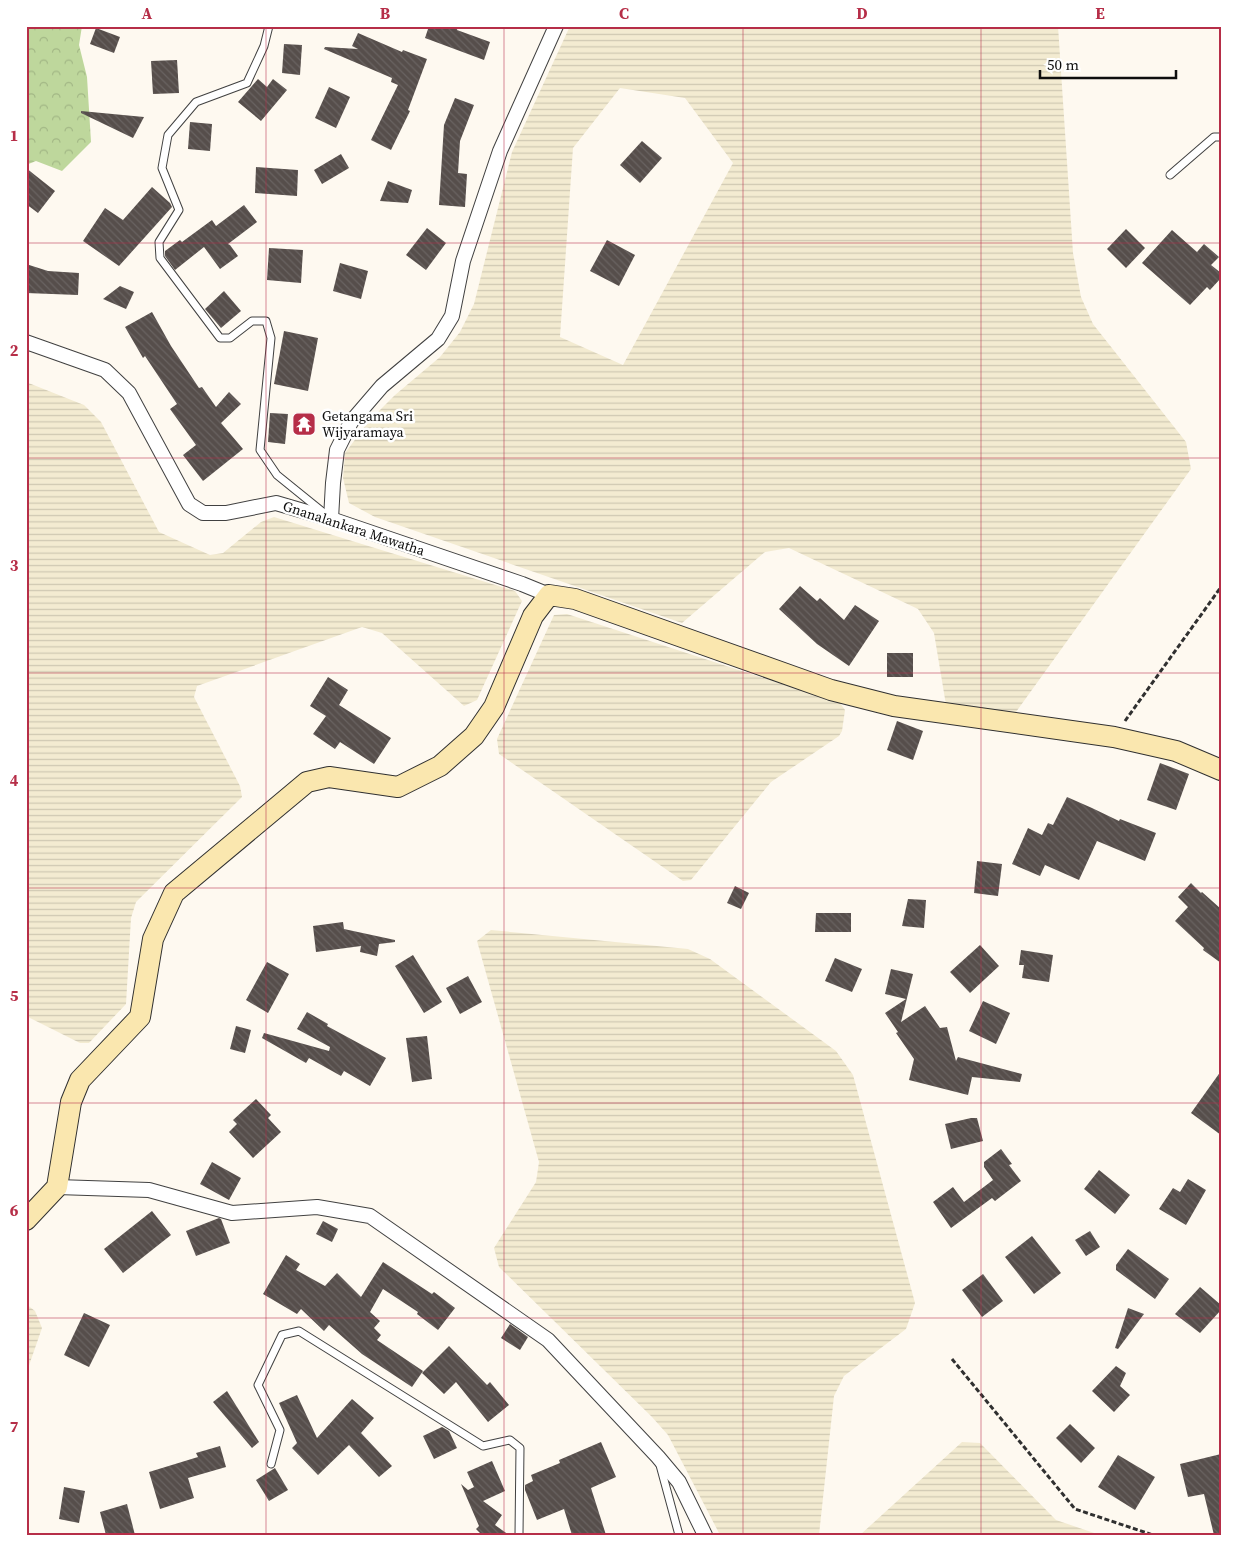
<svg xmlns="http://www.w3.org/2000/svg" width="1247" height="1561" font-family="'Source Serif 4',serif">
<defs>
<pattern id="farmland-rules" width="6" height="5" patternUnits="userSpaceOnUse" patternTransform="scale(1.25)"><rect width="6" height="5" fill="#f3ebd1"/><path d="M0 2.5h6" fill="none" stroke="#cfc8b2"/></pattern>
<pattern id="forest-crowns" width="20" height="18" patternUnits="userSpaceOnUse" patternTransform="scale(1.25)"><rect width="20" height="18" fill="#bed79c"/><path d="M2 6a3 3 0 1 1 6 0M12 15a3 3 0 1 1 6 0" fill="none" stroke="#a2b785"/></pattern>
<pattern id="building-back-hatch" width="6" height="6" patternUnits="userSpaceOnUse" patternTransform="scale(1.25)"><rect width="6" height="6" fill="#564e4b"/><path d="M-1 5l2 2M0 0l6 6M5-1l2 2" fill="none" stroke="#696361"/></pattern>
</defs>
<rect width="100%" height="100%" fill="#fef9f0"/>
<g fill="url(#farmland-rules)" fill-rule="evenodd">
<path d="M 570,26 L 1058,26 L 1073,253 L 1081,297 L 1093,324 L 1186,442 L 1191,469 L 1016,712 L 946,705 L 934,633 L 918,609 L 789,548 L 765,552 L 682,623 L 375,517 L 349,503 L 343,478 L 345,453 L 369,421 L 395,395 L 440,357 L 460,332 L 474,304 L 512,152 ZM 620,88 L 685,98 L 733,163 L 623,365 L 560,337 L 573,148 Z"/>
<path d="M 26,382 L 84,405 L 101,422 L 159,532 L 210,555 L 223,553 L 261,522 L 274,517 L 515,591 L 522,601 L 477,700 L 464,706 L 382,633 L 362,627 L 197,686 L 194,697 L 240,786 L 242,797 L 136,902 L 131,918 L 126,1004 L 89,1043 L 80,1043 L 26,1016 Z"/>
<path d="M 567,614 L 840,703 L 845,710 L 842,731 L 839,736 L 771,782 L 691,880 L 683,881 L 499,754 L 497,739 L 554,615 Z"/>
<path d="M 491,930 L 688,949 L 710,959 L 836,1051 L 853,1075 L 915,1303 L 906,1329 L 844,1376 L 834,1396 L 819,1535 L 720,1535 L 668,1435 L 652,1417 L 499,1267 L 494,1248 L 536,1182 L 539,1162 L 477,941 Z"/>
<path d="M 26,1304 L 35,1311 L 42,1328 L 26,1374 Z"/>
<path d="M 962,1442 L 980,1443 L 1056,1520 L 1100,1535 L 860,1535 Z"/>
</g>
<path fill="url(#forest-crowns)" d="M 26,26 L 82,26 L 79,45 L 87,77 L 91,142 L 62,171 L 36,161 L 26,165 Z"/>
<g fill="url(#building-back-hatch)">
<path d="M 429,26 L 458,26 L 457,30 L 490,42 L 484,60 L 425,38 Z"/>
<path d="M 96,28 L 120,37 L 114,53 L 90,44 Z"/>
<path d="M 358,33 L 402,52 L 403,50 L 427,59 L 408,110 L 410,111 L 391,150 L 371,140 L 398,85 L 391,82 L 392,78 L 324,49 L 325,47 L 358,49 L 352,46 Z"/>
<path d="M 284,44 L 302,45 L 300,75 L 282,73 Z"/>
<path d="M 177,60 L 179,93 L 153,94 L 151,61 Z"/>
<path d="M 258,79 L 267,87 L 273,79 L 287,90 L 261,121 L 238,102 Z"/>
<path d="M 329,87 L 350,97 L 336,128 L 315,118 Z"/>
<path d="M 455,98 L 474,105 L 460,141 L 458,173 L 467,174 L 465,207 L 439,205 L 444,125 Z"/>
<path d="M 81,111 L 144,117 L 133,138 L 81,113 Z"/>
<path d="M 190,122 L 212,124 L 210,151 L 188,149 Z"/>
<path d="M 642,141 L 662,158 L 640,183 L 620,165 Z"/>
<path d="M 341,154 L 349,168 L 322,184 L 314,170 Z"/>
<path d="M 256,167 L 298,170 L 297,196 L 255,193 Z"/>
<path d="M 26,168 L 55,191 L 38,213 L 26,204 Z"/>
<path d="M 388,181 L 412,190 L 408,203 L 380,201 Z"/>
<path d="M 152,187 L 170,203 L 172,207 L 119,266 L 83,241 L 105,208 L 123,220 Z"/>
<path d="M 244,205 L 257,222 L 228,244 L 230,245 L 238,256 L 220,269 L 204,247 L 175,270 L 165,256 L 165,251 L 180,240 L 182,242 L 212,220 L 216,226 Z"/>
<path d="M 427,228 L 446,243 L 426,270 L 406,255 Z"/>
<path d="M 1126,229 L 1145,248 L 1126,268 L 1107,249 Z"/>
<path d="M 1172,230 L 1197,252 L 1204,244 L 1219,257 L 1211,265 L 1221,273 L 1221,278 L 1210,290 L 1207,287 L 1190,305 L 1142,263 Z"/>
<path d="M 607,240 L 635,255 L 619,286 L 590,271 Z"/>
<path d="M 269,248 L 303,250 L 301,283 L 267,280 Z"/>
<path d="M 340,263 L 368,271 L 361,299 L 333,291 Z"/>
<path d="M 26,264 L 48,271 L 79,273 L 78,295 L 26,293 Z"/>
<path d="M 120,286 L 134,292 L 126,309 L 103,299 Z"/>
<path d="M 224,291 L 241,311 L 221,328 L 205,309 Z"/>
<path d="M 152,312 L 171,346 L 199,388 L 202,387 L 216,407 L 229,392 L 241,404 L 221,423 L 243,449 L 203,481 L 183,455 L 196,445 L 170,409 L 177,404 L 145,356 L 143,358 L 125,327 Z"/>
<path d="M 284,331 L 318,338 L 308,391 L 274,384 Z"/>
<path d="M 270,413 L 288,414 L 285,444 L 268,442 Z"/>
<path d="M 800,586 L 817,601 L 820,598 L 844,620 L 855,605 L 879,621 L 849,666 L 817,644 L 779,609 Z"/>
<rect x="887" y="653" width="26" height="24"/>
<path d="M 328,677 L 348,690 L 339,705 L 391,738 L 374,764 L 340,742 L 335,749 L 313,734 L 326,716 L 310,706 Z"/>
<path d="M 897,721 L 923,731 L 913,760 L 887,750 Z"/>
<path d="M 1160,763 L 1189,774 L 1176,810 L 1147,800 Z"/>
<path d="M 1067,797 L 1092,808 L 1119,821 L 1120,819 L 1156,833 L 1145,861 L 1097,841 L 1079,880 L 1045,865 L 1040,876 L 1012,864 L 1028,828 L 1042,835 L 1048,823 L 1053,825 Z"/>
<path d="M 977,861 L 1002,864 L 998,896 L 974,893 Z"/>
<path d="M 1191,883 L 1201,893 L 1202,892 L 1221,909 L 1221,963 L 1203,950 L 1204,948 L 1175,921 L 1188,907 L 1178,897 Z"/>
<path d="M 735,886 L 749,893 L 741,909 L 727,903 Z"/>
<path d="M 908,899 L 926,900 L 924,928 L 902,926 Z"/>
<path d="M 816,913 L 851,913 L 851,932 L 815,932 Z"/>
<path d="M 343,922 L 344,929 L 395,940 L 395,942 L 379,944 L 377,956 L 360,952 L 361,946 L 316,952 L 313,926 Z"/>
<path d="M 980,945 L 999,966 L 970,993 L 950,972 Z"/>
<path d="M 1021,950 L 1053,955 L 1049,982 L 1022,978 L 1024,965 L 1019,965 Z"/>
<path d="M 413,955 L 442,1002 L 424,1013 L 395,966 Z"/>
<path d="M 835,958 L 862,969 L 852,992 L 825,981 Z"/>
<path d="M 267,962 L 289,974 L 268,1013 L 246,1000 Z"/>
<path d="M 891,969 L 913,974 L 901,1022 L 925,1006 L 940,1028 L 947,1027 L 956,1061 L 958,1057 L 1022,1074 L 1020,1082 L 972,1077 L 968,1095 L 909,1080 L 914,1059 L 896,1033 L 898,1032 L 885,1013 L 906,999 L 885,994 Z"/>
<path d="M 468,976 L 482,1002 L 460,1014 L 446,988 Z"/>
<path d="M 983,1001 L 1010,1013 L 996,1044 L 969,1031 Z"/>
<path d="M 307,1012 L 328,1024 L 327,1026 L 386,1058 L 370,1086 L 344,1071 L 341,1076 L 309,1058 L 306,1063 L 262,1038 L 264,1033 L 329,1051 L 330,1047 L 297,1029 Z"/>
<path d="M 236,1026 L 251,1030 L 245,1053 L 230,1049 Z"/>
<path d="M 427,1036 L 432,1079 L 412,1082 L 406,1038 Z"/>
<path d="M 1221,1071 L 1221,1135 L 1191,1113 Z"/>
<path d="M 256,1099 L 271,1115 L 268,1118 L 281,1132 L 253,1158 L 229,1132 L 237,1124 L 233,1120 Z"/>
<path d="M 971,1118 L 977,1118 L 983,1141 L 951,1149 L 945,1124 Z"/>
<path d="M 1001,1149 L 1012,1164 L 1009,1165 L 1021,1181 L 995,1201 L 992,1198 L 951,1228 L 933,1202 L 953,1187 L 964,1202 L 993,1180 L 984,1167 L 984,1162 Z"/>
<path d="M 212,1162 L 241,1178 L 229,1200 L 200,1184 Z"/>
<path d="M 1099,1170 L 1130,1195 L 1115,1214 L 1084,1189 Z"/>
<path d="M 1188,1179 L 1206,1190 L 1186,1225 L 1159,1209 L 1173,1188 L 1180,1192 Z"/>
<path d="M 152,1211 L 171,1235 L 123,1273 L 104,1249 Z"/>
<path d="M 219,1218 L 221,1219 L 230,1243 L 196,1256 L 186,1231 Z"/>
<path d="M 323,1221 L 338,1229 L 332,1242 L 316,1234 Z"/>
<path d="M 1090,1231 L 1100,1247 L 1086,1256 L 1075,1240 Z"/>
<path d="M 1032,1236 L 1061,1273 L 1034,1294 L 1005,1257 Z"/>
<path d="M 1128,1249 L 1169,1279 L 1155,1299 L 1116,1270 L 1116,1265 Z"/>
<path d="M 286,1255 L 300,1264 L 296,1270 L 325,1286 L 337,1273 L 361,1297 L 383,1262 L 432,1294 L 434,1292 L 455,1308 L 438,1330 L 417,1314 L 418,1312 L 383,1289 L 370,1312 L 380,1321 L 374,1328 L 381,1335 L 377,1340 L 423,1371 L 412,1387 L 362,1354 L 329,1325 L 324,1331 L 301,1309 L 297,1314 L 263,1294 Z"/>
<path d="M 983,1274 L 1003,1301 L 982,1317 L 962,1290 Z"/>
<path d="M 1200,1287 L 1221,1305 L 1221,1310 L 1200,1333 L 1175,1314 Z"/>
<path d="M 1128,1308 L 1144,1314 L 1118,1349 L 1115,1348 Z"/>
<path d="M 84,1313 L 110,1325 L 89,1367 L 64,1355 Z"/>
<path d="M 510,1324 L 528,1337 L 520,1350 L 501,1338 Z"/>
<path d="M 449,1346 L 487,1385 L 490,1382 L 509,1405 L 488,1422 L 456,1382 L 444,1394 L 422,1373 Z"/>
<path d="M 1116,1366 L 1126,1373 L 1120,1386 L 1130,1395 L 1114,1412 L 1092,1391 Z"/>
<path d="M 227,1391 L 259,1442 L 252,1448 L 213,1402 Z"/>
<path d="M 297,1395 L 317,1438 L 352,1399 L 374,1418 L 361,1433 L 392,1466 L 379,1477 L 349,1445 L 318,1475 L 292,1448 L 297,1443 L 279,1403 Z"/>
<path d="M 1070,1424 L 1095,1448 L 1081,1463 L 1056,1438 Z"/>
<path d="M 442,1427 L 449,1431 L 457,1448 L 434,1459 L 423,1436 Z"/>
<path d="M 601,1442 L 616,1477 L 591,1488 L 606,1535 L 572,1535 L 564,1509 L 537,1520 L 525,1490 L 525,1485 L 533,1481 L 531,1475 L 560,1463 L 559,1460 Z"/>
<path d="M 220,1446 L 226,1467 L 188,1478 L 194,1498 L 160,1509 L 149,1472 L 198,1457 L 196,1453 Z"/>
<path d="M 1221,1454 L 1221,1535 L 1214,1535 L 1204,1494 L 1188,1497 L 1180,1464 Z"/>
<path d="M 1118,1455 L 1155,1477 L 1135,1510 L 1098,1487 Z"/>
<path d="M 492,1461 L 505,1491 L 483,1501 L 502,1515 L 495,1525 L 509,1535 L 482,1535 L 476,1529 L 479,1526 L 461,1484 L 468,1490 L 474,1487 L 467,1472 Z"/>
<path d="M 275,1468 L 288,1490 L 269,1501 L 256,1480 Z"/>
<path d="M 64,1487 L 85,1491 L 79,1523 L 59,1519 Z"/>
<path d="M 127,1504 L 135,1535 L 106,1535 L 100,1512 Z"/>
</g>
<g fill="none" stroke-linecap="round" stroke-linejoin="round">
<g stroke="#414141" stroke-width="9">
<g id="lane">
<path d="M 269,26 L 264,46 L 247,83 L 196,102 L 168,135 L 162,168 L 179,210 L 159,242 L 160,258 L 220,338 L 230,338 L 252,321 L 266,321 L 271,338 L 260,450 L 277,475 L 324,513"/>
<path d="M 1170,175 L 1214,137 L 1221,137"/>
<path d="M 271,1464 L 280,1430 L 258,1385 L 282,1335 L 299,1331 L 483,1446 L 510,1440 L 520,1448 L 519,1535"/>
<path d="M 660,1465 L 679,1535"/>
</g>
</g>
<g stroke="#414141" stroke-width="16">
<g id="street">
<path d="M 26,342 L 105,370 L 129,393 L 189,504 L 203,513 L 226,513 L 276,503 L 331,519 L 522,584 L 549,595"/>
<path d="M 331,519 L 333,483 L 337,450 L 351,422 L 382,386 L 438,339 L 452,316 L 463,261 L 500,151 L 556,26"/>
<path d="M 57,1187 L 149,1190 L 232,1213 L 317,1207 L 370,1216 L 548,1340 L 658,1457 L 679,1482 L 705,1535"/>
</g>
</g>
<g stroke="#303030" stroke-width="22">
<path id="secondary" d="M 26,1220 L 57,1187 L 71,1102 L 80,1080 L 140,1017 L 153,939 L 174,893 L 307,782 L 329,777 L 398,787 L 440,766 L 474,736 L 494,707 L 533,616 L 549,595 L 575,599 L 831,690 L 894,706 L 1114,737 L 1176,751 L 1221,770"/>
</g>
<g stroke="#303030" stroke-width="3" stroke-dasharray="5 2.5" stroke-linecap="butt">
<path d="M 1125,721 L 1221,587"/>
<path d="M 952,1359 L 1075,1509 L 1153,1535"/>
</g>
<use href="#lane" stroke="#fff" stroke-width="7"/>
<use href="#street" stroke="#fff" stroke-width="14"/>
<use href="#secondary" stroke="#fae7af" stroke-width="20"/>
</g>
<path fill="none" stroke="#b62e48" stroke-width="1" stroke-opacity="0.55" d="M 266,26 L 266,1535M 504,26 L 504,1535M 743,26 L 743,1535M 981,26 L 981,1535M 26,243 L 1221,243M 26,458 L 1221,458M 26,673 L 1221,673M 26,888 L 1221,888M 26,1103 L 1221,1103M 26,1318 L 1221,1318"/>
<defs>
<g id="temple-square" transform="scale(1.25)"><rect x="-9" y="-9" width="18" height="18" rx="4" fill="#b62e48" stroke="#fff"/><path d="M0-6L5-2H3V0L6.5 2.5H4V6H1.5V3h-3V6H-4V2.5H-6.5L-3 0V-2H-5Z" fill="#fff"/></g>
</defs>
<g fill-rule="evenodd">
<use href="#temple-square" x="304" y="424"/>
</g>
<g text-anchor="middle" stroke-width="5" stroke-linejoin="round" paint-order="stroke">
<g font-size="14" fill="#0e0e0e" stroke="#fff" text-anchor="start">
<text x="322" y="421">Getangama Sri<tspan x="322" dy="16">Wijyaramaya</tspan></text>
</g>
<g font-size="14" fill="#0e0e0e" stroke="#fff">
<text transform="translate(354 528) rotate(18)" y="5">Gnanalankara Mawatha</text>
</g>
</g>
<rect width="1247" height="1561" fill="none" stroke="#ffffff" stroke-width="55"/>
<path d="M1040 70v8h136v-8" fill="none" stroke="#0e0e0e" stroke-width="2.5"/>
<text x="1047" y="70" font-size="15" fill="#0e0e0e" stroke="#ffffff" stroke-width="4" paint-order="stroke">50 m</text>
<rect x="28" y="28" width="1192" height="1506" fill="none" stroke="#b62e48" stroke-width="2"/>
<g font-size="16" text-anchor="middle" font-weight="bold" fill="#b62e48">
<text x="147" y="19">A</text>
<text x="385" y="19">B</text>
<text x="624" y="19">C</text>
<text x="862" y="19">D</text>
<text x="1100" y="19">E</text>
<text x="14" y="141">1</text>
<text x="14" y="356">2</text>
<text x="14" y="571">3</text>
<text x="14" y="786">4</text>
<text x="14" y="1001">5</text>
<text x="14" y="1216">6</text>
<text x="14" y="1432">7</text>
</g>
</svg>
